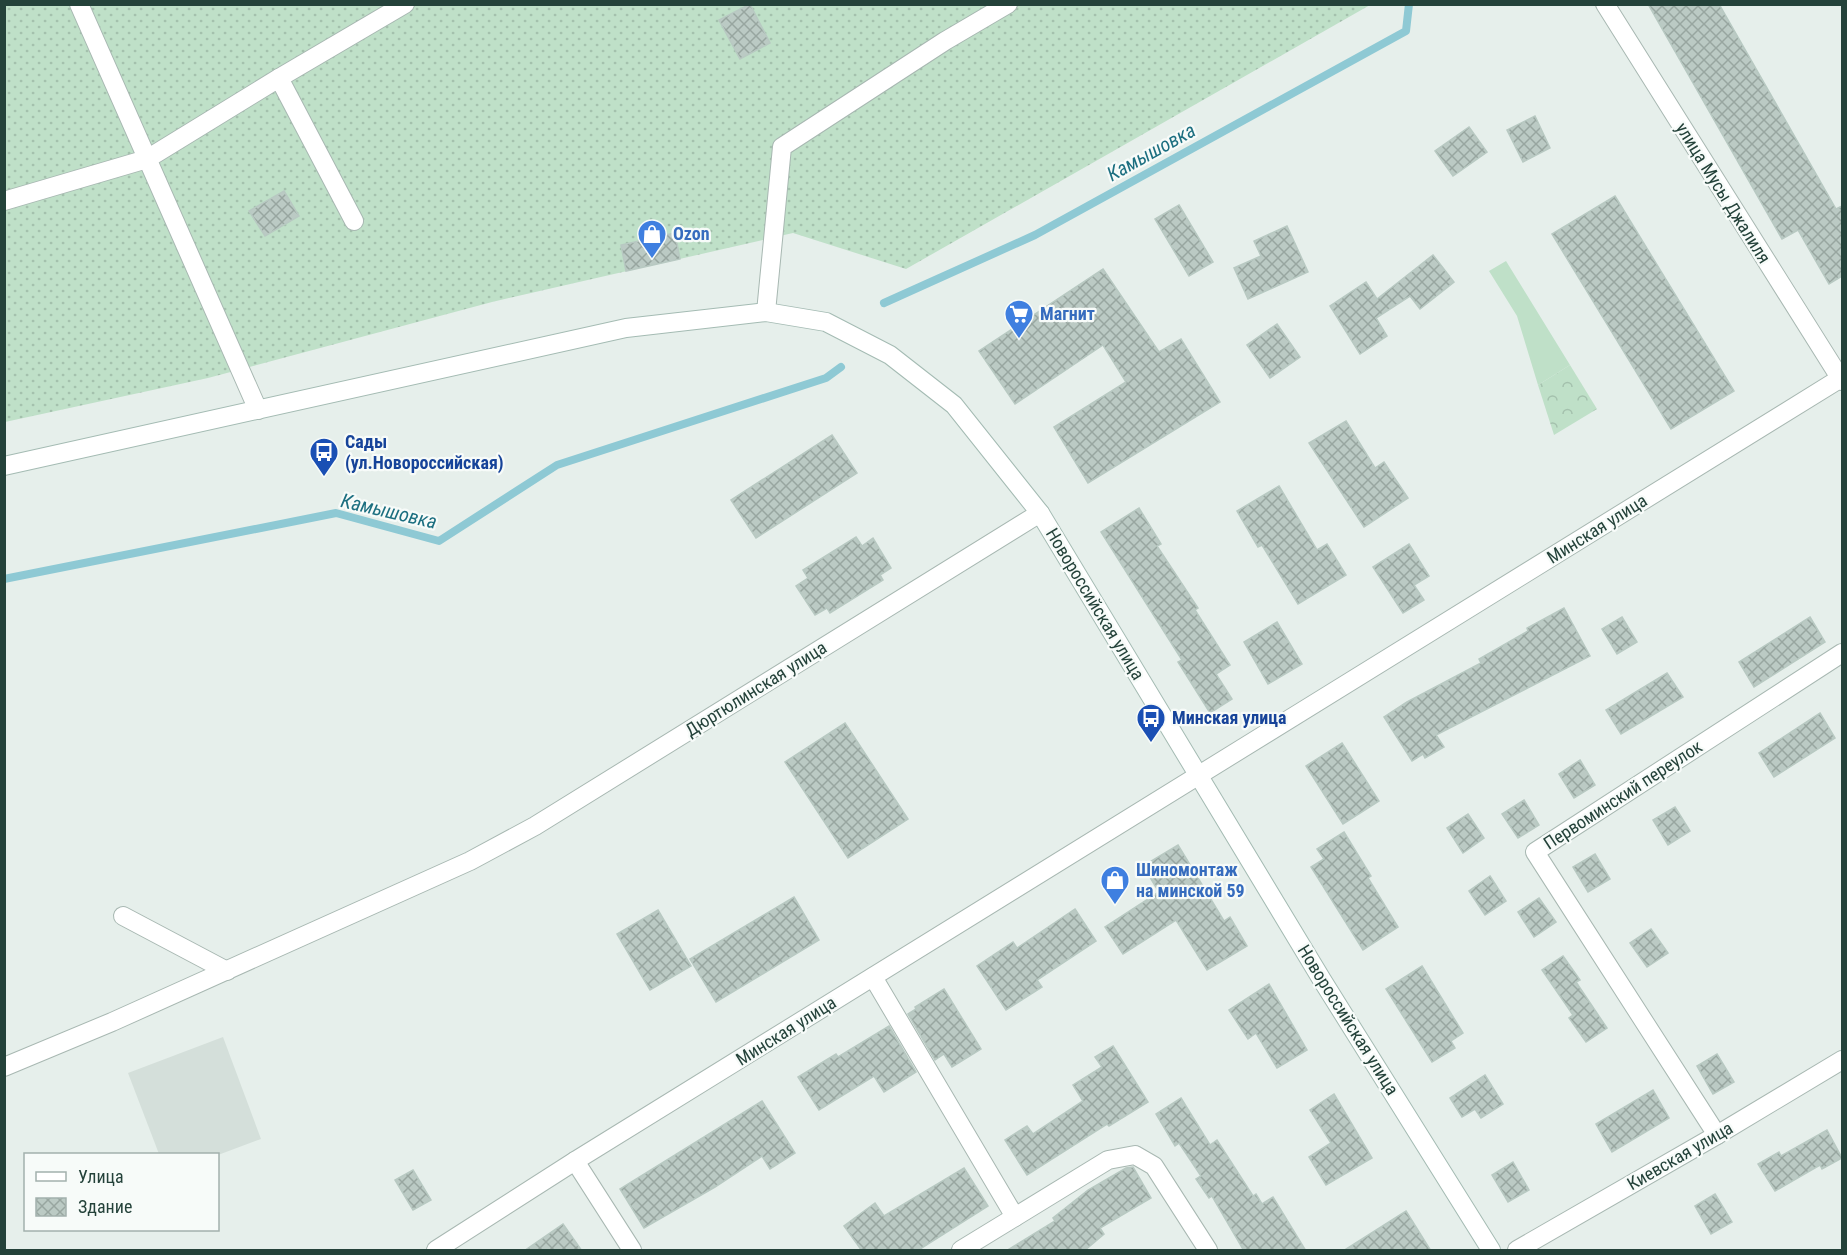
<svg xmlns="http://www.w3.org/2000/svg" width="1847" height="1255" font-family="'Roboto Condensed',sans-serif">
<defs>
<pattern id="forest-crowns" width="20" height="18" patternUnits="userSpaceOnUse" patternTransform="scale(1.5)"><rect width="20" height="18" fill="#bfe0c8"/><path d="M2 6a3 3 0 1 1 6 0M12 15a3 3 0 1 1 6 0" fill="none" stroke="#a4c1ad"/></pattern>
<pattern id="garden-dots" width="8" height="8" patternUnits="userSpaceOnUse" patternTransform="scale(1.5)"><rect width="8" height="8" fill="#bfe0c8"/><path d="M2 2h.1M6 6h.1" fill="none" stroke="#a4c1ad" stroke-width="1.8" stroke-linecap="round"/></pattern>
<pattern id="building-cross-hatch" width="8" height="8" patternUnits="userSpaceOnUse" patternTransform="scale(1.5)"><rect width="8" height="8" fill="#bbcac4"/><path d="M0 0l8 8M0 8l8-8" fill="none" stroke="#98a6a0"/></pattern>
</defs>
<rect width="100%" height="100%" fill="#e6efeb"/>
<path fill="#d4dfda" d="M 223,1037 L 261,1139 L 218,1155 L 159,1154 L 128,1073 Z"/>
<path fill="url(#forest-crowns)" d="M 1570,365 L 1597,409 L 1554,435 L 1538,385 Z"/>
<path fill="url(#garden-dots)" d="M 4,5 L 1370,5 L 906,269 L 793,233 L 492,302 L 208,378 L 5,422 Z"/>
<path fill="#bfe0c8" d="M 1506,261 L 1570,365 L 1538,385 L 1517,316 L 1489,271 Z"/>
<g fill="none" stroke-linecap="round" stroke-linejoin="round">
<g stroke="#8ec9d4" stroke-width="8">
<path d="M 884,303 L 1035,235 L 1406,31 L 1409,4"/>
<path d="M 4,579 L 336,513 L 439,541 L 557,465 L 826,378 L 841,367"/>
</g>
</g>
<g fill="url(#building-cross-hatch)" stroke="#b8c9c2" stroke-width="1.5">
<path d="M 750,4 L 770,43 L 740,59 L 719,20 Z"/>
<path d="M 1648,4 L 1719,4 L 1836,209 L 1842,206 L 1842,276 L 1829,284 L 1798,230 L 1782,239 Z"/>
<path d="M 1535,116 L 1550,148 L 1523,162 L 1507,130 Z"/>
<path d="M 1469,127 L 1487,152 L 1453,176 L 1435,151 Z"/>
<path d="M 284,191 L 299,216 L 265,236 L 249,211 Z"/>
<path d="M 1615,196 L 1734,391 L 1671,429 L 1552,234 Z"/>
<path d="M 1179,205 L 1213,262 L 1189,276 L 1155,219 Z"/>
<path d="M 1287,226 L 1308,272 L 1248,299 L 1234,268 L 1261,256 L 1254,241 Z"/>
<path d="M 675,233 L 680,259 L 626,271 L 621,245 Z"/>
<path d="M 1433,255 L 1454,282 L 1420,309 L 1410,296 L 1376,318 L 1387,336 L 1360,354 L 1330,306 L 1366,282 L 1377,299 Z"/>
<path d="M 1103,269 L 1159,352 L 1181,339 L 1220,402 L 1088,483 L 1054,427 L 1126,382 L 1103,345 L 1015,404 L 979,351 Z"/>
<path d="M 1277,324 L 1300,357 L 1270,378 L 1247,345 Z"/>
<path d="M 1346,421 L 1375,468 L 1384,462 L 1408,498 L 1364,527 L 1309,443 Z"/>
<path d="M 832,435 L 857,473 L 756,538 L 731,500 Z"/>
<path d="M 1279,486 L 1317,550 L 1327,544 L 1346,575 L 1298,604 L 1262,545 L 1258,547 L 1237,511 Z"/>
<path d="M 1139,508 L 1161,544 L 1157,546 L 1198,608 L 1195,610 L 1230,665 L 1216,674 L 1232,699 L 1210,713 L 1178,662 L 1182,660 L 1101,532 Z"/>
<path d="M 856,537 L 862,546 L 873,538 L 891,568 L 880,575 L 883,580 L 830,613 L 827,608 L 815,615 L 796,586 L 808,578 L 803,570 Z"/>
<path d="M 1409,544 L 1429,576 L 1414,585 L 1424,600 L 1403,613 L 1373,567 Z"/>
<path d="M 1564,608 L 1590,656 L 1436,735 L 1444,747 L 1425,758 L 1423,754 L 1412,761 L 1384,717 L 1407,702 L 1481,663 L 1479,659 L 1528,631 L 1527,628 Z"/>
<path d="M 1622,617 L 1637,642 L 1617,654 L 1602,629 Z"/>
<path d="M 1810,617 L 1825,642 L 1754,687 L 1739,662 Z"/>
<path d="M 1277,622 L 1302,664 L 1268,684 L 1244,642 Z"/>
<path d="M 1667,673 L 1683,697 L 1621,734 L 1606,710 Z"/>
<path d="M 1820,713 L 1835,738 L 1774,777 L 1759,753 Z"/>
<path d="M 845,723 L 908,819 L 848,858 L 785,762 Z"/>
<path d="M 1342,743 L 1379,801 L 1343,824 L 1306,766 Z"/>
<path d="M 1580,760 L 1595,785 L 1574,798 L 1559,774 Z"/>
<path d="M 1524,800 L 1539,825 L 1518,838 L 1502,814 Z"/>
<path d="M 1675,807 L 1690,831 L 1668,845 L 1653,820 Z"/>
<path d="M 1468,814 L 1484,838 L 1463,853 L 1447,828 Z"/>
<path d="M 1344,832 L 1371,876 L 1368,878 L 1398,927 L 1363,950 L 1311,867 L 1324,859 L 1317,849 Z"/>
<path d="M 1178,845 L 1224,921 L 1230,917 L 1247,946 L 1207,970 L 1176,920 L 1123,954 L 1105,927 L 1159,892 L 1143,866 Z"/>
<path d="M 1595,854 L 1610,879 L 1588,892 L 1573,867 Z"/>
<path d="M 1490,876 L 1506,901 L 1485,915 L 1469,891 Z"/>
<path d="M 794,897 L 819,940 L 716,1002 L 690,959 Z"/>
<path d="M 1539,898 L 1556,922 L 1534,937 L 1518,912 Z"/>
<path d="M 1075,909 L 1096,941 L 1037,980 L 1042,987 L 1006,1010 L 977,966 L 1013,942 L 1017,948 Z"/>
<path d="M 658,910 L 691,966 L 650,990 L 617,934 Z"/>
<path d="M 1651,929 L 1668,953 L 1647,967 L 1630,943 Z"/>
<path d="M 1563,956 L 1580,980 L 1576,982 L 1607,1028 L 1586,1042 L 1569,1018 L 1573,1015 L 1542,970 Z"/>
<path d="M 1422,966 L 1463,1033 L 1451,1041 L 1455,1048 L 1432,1062 L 1386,989 Z"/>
<path d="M 1269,984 L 1307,1050 L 1277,1068 L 1256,1033 L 1248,1039 L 1229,1010 Z"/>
<path d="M 944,989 L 981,1049 L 952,1067 L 944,1054 L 935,1060 L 908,1014 L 916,1009 L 915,1007 Z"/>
<path d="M 889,1026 L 916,1072 L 884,1092 L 874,1076 L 819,1110 L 798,1077 L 836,1054 L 838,1057 Z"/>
<path d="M 1113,1046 L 1148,1102 L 1109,1126 L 1107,1124 L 1027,1175 L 1005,1140 L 1027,1126 L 1033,1134 L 1083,1101 L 1073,1085 L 1102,1067 L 1095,1057 Z"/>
<path d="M 1717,1054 L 1734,1082 L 1713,1094 L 1697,1066 Z"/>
<path d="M 1485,1075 L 1503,1104 L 1481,1118 L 1475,1109 L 1462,1117 L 1450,1098 Z"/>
<path d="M 1653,1090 L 1669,1118 L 1612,1152 L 1596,1124 Z"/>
<path d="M 1334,1094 L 1372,1158 L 1326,1185 L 1309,1157 L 1331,1143 L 1310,1110 Z"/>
<path d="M 1181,1098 L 1210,1145 L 1217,1140 L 1253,1196 L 1256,1194 L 1262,1204 L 1273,1197 L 1306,1251 L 1244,1251 L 1212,1196 L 1209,1198 L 1196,1179 L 1201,1176 L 1179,1143 L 1175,1146 L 1156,1114 Z"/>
<path d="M 762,1101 L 795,1153 L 770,1169 L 762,1156 L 715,1187 L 644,1228 L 620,1189 Z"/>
<path d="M 1827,1130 L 1842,1158 L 1822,1169 L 1820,1165 L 1775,1191 L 1758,1164 L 1779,1152 L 1781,1156 Z"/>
<path d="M 1513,1162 L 1529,1190 L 1508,1202 L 1492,1175 Z"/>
<path d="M 1133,1167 L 1151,1198 L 1100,1228 L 1104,1234 L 1084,1251 L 1006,1251 L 1055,1221 L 1053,1218 L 1088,1190 L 1126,1168 Z"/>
<path d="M 964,1168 L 988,1206 L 917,1251 L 862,1251 L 844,1226 L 875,1203 L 884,1216 Z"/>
<path d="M 413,1170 L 431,1200 L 413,1210 L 395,1180 Z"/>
<path d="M 1715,1194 L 1732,1222 L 1711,1234 L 1695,1206 Z"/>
<path d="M 1406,1211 L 1431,1251 L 1343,1251 Z"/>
<path d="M 563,1224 L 582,1251 L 524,1251 Z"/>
</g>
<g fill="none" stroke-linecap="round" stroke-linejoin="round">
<g stroke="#a8b8b2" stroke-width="20">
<g id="minor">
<path d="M 79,4 L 258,410"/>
<path d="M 1605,4 L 1842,381"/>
<path d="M 279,78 L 405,4"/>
<path d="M 4,201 L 147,159 L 279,78 L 354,221"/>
<path d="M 766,312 L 782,147 L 945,41 L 1008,4"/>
<path d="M 123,916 L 227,971"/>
<path d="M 873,977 L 1015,1217"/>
<path d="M 4,1067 L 112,1022 L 470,861 L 535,826 L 1040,513"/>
<path d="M 1717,1135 L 1535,852 L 1842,653"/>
<path d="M 575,1161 L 632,1250"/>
<path d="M 436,1250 L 575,1161 L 1841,378"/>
<path d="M 961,1250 L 1108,1160 L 1135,1155 L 1154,1166 L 1208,1250"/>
<path d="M 1517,1250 L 1717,1135 L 1842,1060"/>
</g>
</g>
<g stroke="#a4bbb3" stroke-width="20">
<path id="secondary" d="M 4,466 L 626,328 L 766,312 L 826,322 L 890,355 L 954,405 L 1040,513 L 1322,980 L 1491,1250"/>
</g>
<use href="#minor" stroke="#fff" stroke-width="18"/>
<use href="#secondary" stroke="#fff" stroke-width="18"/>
</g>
<defs>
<g id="shop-pin" transform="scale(1.5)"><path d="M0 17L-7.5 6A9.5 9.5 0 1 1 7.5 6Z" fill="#3f7fe0" stroke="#f7fbf9"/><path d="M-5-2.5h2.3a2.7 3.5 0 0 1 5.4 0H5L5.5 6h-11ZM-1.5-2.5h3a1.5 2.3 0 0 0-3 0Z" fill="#fff"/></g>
<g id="supermarket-pin" transform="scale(1.5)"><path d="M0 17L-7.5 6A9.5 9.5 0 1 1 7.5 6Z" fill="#3f7fe0" stroke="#f7fbf9"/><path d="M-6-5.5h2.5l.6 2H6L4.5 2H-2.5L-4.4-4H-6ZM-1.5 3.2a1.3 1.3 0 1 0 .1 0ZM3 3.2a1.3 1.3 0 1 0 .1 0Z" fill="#fff"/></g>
<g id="bus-pin" transform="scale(1.5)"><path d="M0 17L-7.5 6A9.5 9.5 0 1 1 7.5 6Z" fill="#1a4fb4" stroke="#f7fbf9"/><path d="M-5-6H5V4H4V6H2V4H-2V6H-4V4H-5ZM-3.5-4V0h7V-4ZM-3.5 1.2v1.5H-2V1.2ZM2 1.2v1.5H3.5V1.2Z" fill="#fff"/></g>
</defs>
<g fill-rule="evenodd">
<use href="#shop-pin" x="652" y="234"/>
<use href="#supermarket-pin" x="1019" y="314"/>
<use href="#bus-pin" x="324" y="452"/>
<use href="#bus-pin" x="1151" y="718"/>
<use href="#shop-pin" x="1115" y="880"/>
</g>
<g text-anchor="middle" stroke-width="4.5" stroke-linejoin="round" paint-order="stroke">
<g font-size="18" fill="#24423a" stroke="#f7fbf9">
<text transform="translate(1723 193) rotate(58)" y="6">улица Мусы Джалиля</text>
<text transform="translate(1597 529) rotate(-32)" y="6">Минская улица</text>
<text transform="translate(1095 604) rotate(59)" y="6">Новороссийская улица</text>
<text transform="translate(756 689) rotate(-32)" y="6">Дюртюлинская улица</text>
<text transform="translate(1623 795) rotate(-33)" y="6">Первоминский переулок</text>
<text transform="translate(1348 1020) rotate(58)" y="6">Новороссийская улица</text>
<text transform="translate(786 1031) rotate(-32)" y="6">Минская улица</text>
<text transform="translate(1680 1156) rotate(-30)" y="6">Киевская улица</text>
</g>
<g font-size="18" font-weight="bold" fill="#366cbe" stroke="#f7fbf9" text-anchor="start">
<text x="673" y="240">Ozon</text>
<text x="1040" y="320">Магнит</text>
<text x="1136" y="876">Шиномонтаж<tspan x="1136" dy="21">на минской 59</tspan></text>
</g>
<g font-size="18" font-weight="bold" fill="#164399" stroke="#f7fbf9" text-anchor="start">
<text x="345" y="448">Сады<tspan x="345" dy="21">(ул.Новороссийская)</tspan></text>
<text x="1172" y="724">Минская улица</text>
</g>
<g font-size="20" font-style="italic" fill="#1c6f80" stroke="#f7fbf9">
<text transform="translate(1151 152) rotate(-29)" y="7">Камышовка</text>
<text transform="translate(389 511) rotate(13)" y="7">Камышовка</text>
</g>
</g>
<rect width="1847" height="1255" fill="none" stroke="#24423a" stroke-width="12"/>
<rect x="24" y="1153" width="195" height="78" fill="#f7fbf9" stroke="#a3b1ad" stroke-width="1.5"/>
<rect x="36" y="1172" width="30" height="9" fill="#ffffff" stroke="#a3b1ad" stroke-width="1.5"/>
<text x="78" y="1183" font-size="18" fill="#24423a">Улица</text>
<rect x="36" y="1198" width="30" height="18" fill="url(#building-cross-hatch)" stroke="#a3b1ad" stroke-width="1.5"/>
<text x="78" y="1213" font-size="18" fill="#24423a">Здание</text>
</svg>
